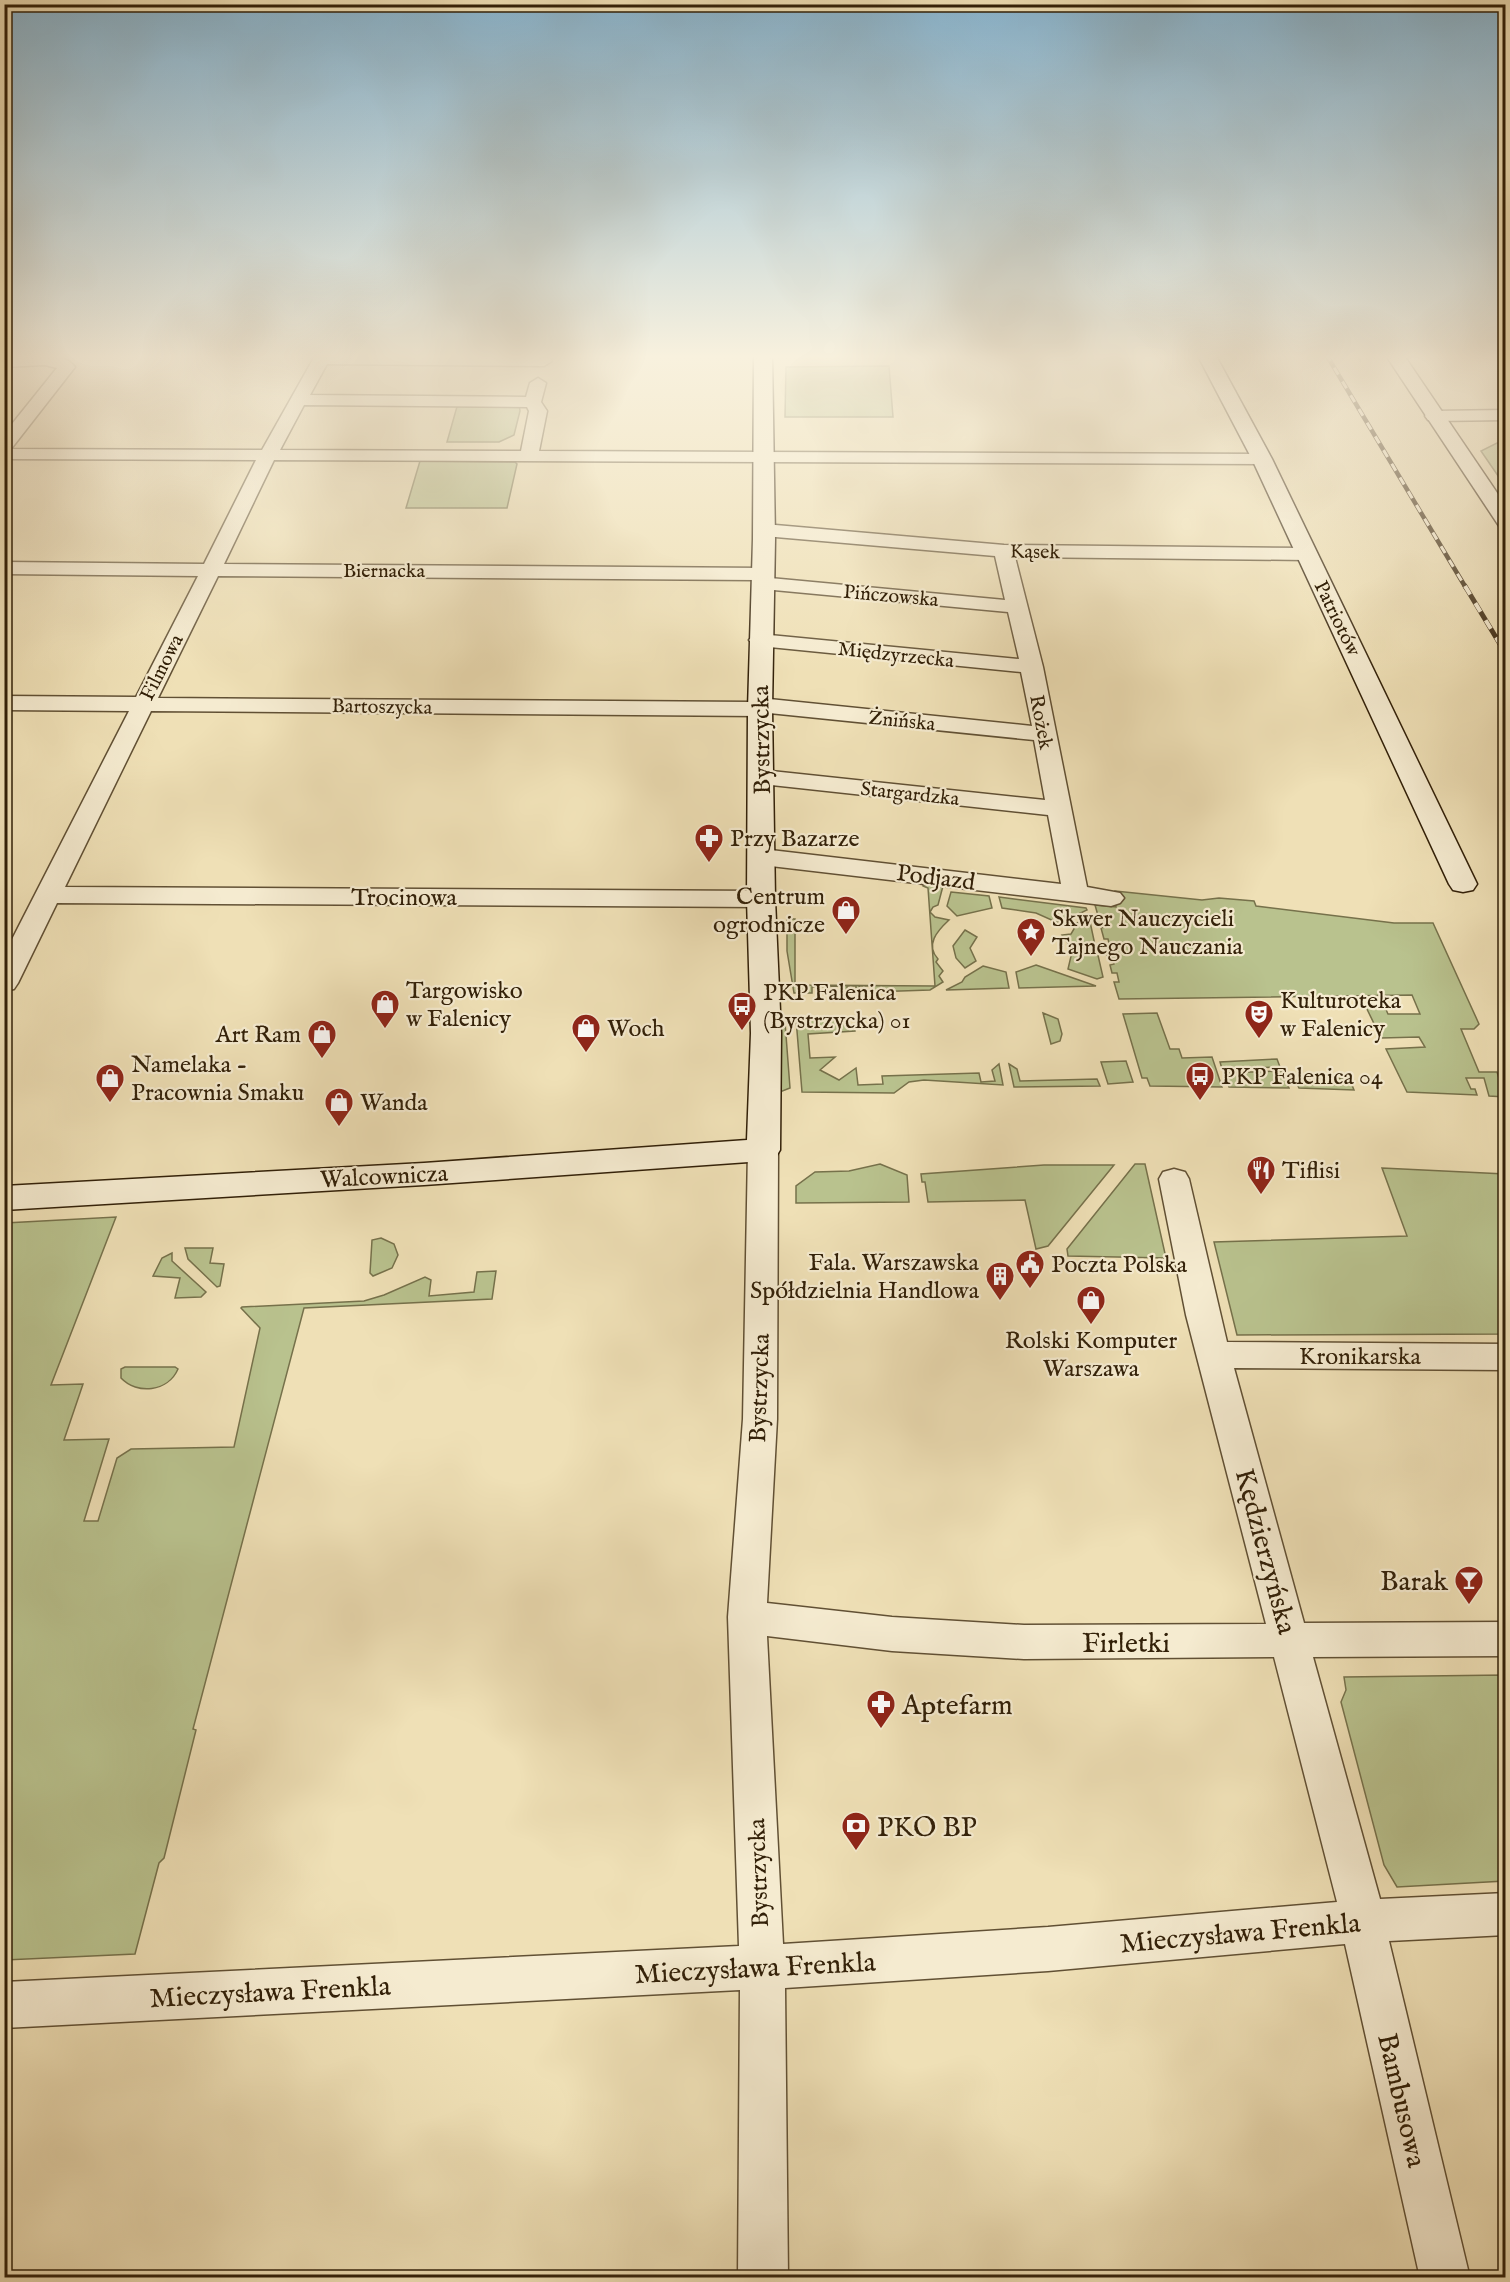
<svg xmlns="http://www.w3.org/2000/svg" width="1510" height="2282" font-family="'IM FELL English',serif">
<rect width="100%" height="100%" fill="#efe0b6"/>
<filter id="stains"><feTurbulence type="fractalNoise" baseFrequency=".00333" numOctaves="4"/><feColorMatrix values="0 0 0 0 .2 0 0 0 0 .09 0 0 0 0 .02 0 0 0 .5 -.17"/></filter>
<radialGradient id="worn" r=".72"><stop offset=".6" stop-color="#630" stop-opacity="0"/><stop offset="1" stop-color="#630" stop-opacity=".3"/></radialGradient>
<g fill="#b9c28e" stroke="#76714b" stroke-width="1.5">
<path d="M 889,366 L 893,417 L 785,417 L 786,367 Z"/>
<path d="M 458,403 L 519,404 L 520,411 L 514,435 L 499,442 L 447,442 Z"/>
<path d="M 1497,443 L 1505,443 L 1505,486 L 1481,451 Z"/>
<path d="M 420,461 L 515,462 L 517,464 L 507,508 L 406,508 Z"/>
<path d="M 923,882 L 943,886 L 938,905 L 933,907 L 930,912 L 935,917 L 949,920 C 937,931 925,945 938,959 L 936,962 L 943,971 L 939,976 L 943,982 L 930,990 L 871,992 L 870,986 L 859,986 L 860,992 L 856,992 L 856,986 L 847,986 L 847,992 L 843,992 L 843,986 L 812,987 L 812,993 L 794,993 L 787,951 L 787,919 L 795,919 L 795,985 L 935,986 L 928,888 L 923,886 Z"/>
<path d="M 1115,891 L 1202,900 L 1219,898 L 1254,901 L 1256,906 L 1394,923 L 1433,923 L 1479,1024 L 1474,1029 L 1461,1029 L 1479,1072 L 1497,1072 L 1505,1097 L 1489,1096 L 1484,1078 L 1466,1078 L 1471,1089 L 1475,1089 L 1477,1095 L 1407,1092 L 1386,1049 L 1425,1047 L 1419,1037 L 1381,1038 L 1365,1005 L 1384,1005 L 1388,1014 L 1420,1014 L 1412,995 L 1119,999 L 1114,982 L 1119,982 L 1117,973 L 1112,973 L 1110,965 L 1114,964 L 1112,956 L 1107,955 L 1105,947 L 1110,947 L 1108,939 L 1104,939 L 1101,928 L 1105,927 L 1103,919 L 1099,919 L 1095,905 L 1116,907 Z"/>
<path d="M 951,892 L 989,896 L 992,908 L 957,916 L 947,906 Z"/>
<path d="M 999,897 L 1086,908 L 1087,910 L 1064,921 L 1056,922 L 1036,913 L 1002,908 Z"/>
<path d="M 1089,917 L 1095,945 L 1070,946 L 1062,935 L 1071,934 L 1074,929 L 1073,925 Z"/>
<path d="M 965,930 L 977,937 L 970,948 L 976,961 L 965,968 L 956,958 L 953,946 Z"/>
<path d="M 1097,951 L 1103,977 L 1097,979 L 1068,969 L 1072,952 Z"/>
<path d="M 1036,965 L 1096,986 L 1019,988 L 1016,972 Z"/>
<path d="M 983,966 L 1006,972 L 1009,988 L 946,990 L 962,982 L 965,977 Z"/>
<path d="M 1043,1013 L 1058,1019 L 1062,1034 L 1060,1041 L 1051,1044 Z"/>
<path d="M 1157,1013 L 1170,1049 L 1179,1049 L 1182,1058 L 1212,1057 L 1222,1087 L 1150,1086 L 1147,1078 L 1142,1078 L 1123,1014 Z"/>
<path d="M 833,1017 L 855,1028 L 855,1031 L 808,1034 L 810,1058 L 835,1057 L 820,1070 L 839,1080 L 856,1068 L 858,1085 L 883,1084 L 882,1076 L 979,1073 L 981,1082 L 995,1081 L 992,1070 L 999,1064 L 1003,1085 L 924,1080 L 909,1082 L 894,1093 L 802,1092 L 796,1019 Z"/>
<path d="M 785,1022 L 790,1088 L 780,1092 L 779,1029 Z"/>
<path d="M 1277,1059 L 1280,1067 L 1222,1069 L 1220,1062 Z"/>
<path d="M 1126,1061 L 1133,1082 L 1108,1084 L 1101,1062 Z"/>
<path d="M 1009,1064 L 1017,1069 L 1020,1081 L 1097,1079 L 1100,1086 L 1014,1087 Z"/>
<path d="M 1282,1071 L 1289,1088 L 1229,1087 L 1224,1073 Z"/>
<path d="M 1349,1078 L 1354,1090 L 1299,1088 L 1295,1080 Z"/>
<path d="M 880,1164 L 907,1175 L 909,1202 L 796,1203 L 796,1186 L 815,1172 L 849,1171 Z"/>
<path d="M 1135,1164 L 1145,1164 L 1166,1258 L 1068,1256 L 1067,1249 Z"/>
<path d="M 1044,1165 L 1114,1165 L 1048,1246 L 1036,1249 L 1025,1200 L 928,1202 L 925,1182 L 922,1182 L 921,1174 Z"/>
<path d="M 1382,1168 L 1505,1174 L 1505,1334 L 1237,1335 L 1214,1242 L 1407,1236 Z"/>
<path d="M 116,1217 L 51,1385 L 83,1384 L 64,1440 L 109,1439 L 84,1521 L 98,1521 L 117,1458 L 131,1449 L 234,1447 L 260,1328 L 241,1308 L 242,1307 L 364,1301 L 384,1295 L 425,1277 L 431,1280 L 429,1296 L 474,1292 L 477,1272 L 496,1271 L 492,1299 L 304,1308 L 193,1729 L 196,1730 L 164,1858 L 159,1863 L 135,1954 L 5,1960 L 5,1223 Z"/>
<path d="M 381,1238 L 394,1244 L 398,1255 L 392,1268 L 373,1276 L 370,1273 L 372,1240 Z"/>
<path d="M 185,1248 L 213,1248 L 210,1263 L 224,1264 L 220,1286 L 217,1287 L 188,1259 Z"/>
<path d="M 172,1253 L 172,1261 L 206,1292 L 201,1297 L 175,1298 L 180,1278 L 153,1276 L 162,1258 Z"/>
<path d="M 125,1367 L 175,1367 L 178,1369 C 168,1392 137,1395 121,1378 L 121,1369 Z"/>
<path d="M 1505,1675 L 1505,1881 L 1397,1887 L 1384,1865 L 1341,1702 L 1346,1690 L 1344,1677 Z"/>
</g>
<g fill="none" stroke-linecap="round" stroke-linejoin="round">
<g stroke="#615034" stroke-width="3">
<g id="street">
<path d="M 316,354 L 550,358 L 552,361 L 544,366 L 327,364 L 310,395 L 526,397 L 530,383 L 538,378 L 546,383 L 541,402 L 547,411 L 539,451 L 1262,454 L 1268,455 L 1271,459 L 1268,463 L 1262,464 L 274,460 L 224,564 L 763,568 L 770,570 L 773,574 L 770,578 L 1005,600 L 995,556 L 764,536 L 757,534 L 754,530 L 757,526 L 764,524 L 1004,545 L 1307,548 L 1314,550 L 1317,554 L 1314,558 L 1307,560 L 1015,557 L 1043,667 L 1087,887 L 1120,893 L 1124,898 L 1120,903 L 1111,906 L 762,865 L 753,862 L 749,857 L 753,852 L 762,849 L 1061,884 L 1048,815 L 761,784 L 753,782 L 749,777 L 753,772 L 761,770 L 1045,800 L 1034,740 L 769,713 L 760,716 L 151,711 L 65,887 L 761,891 L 770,894 L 774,899 L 770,904 L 761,907 L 57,903 L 18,983 L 14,989 L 4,991 L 4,955 L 129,711 L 4,710 L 4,696 L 136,697 L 198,576 L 4,574 L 4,562 L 204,564 L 256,460 L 4,459 L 4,434 L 57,368 L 45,365 L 4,367 L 4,357 C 25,356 61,349 75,367 L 11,449 L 262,450 ZM 304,405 L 527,407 L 529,411 L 521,451 L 280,450 ZM 218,576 L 755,580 L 753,583 L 756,587 L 763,589 L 1008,612 L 1019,659 L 760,634 L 753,636 L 749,640 L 753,644 L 760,646 L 1021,672 L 1032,726 L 760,698 L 751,702 L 158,698 Z"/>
<path d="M 1506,410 L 1506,420 L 1434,421 L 1428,420 L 1425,416 L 1428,412 L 1434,411 Z"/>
<path d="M 763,1140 L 774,1143 L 778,1150 L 777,1419 L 767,1603 L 892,1617 L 1024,1625 L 1266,1624 L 1186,1315 L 1159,1179 L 1163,1172 L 1174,1169 L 1185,1172 L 1189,1179 L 1227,1342 L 1506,1344 L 1506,1370 L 1234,1368 L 1304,1623 L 1506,1622 L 1506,1656 L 1313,1657 L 1380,1899 L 1506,1893 L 1506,1935 L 1389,1941 L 1470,2278 L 1420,2278 L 1345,1944 L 1048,1971 L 785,1988 L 788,2278 L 738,2278 L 740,1990 L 4,2028 L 4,1982 L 739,1946 L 728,1617 L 743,1419 L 748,1150 L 752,1143 ZM 767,1636 L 892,1651 L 1024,1659 L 1274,1657 L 1337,1902 L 1048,1927 L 783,1944 Z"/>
</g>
</g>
<g stroke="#322008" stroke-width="3">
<g id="secondary">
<path d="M 754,354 L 772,354 L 775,539 L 772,709 L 775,899 L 781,1033 L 780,1150 L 775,1158 L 763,1161 L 424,1185 L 4,1210 L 4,1186 L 424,1163 L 747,1140 L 751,1033 L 747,899 L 748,709 L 753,539 Z"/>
<path d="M 1197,354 L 1215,354 L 1272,459 L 1477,884 L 1473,890 L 1463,892 L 1453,890 L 1449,884 L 1252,459 Z"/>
<path d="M 1385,354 L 1403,354 L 1506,506 L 1506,528 L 1499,526 Z"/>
</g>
</g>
<use href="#street" fill="#f5ebd0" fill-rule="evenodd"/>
<use href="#secondary" fill="#f5ebd0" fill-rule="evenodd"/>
<g stroke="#322008" stroke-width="4.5">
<path id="rail-far1" d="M 1326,354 L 1466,588"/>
</g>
<g stroke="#322008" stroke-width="5">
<path id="rail" d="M 1465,586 L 1506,654"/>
</g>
<use href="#rail-far1" stroke="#f5ebd0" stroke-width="3" stroke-dasharray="8" stroke-linecap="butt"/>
<use href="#rail" stroke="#f5ebd0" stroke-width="4" stroke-dasharray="10" stroke-linecap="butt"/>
</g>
<linearGradient id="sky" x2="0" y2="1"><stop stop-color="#89b7d3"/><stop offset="0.53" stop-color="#f8f1de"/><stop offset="1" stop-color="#f8f1de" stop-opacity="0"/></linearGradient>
<rect width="1510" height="673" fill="url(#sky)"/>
<defs>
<g id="pharmacy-pin" transform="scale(1.5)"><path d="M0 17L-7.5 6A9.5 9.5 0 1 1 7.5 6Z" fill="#8f2418" stroke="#f5ebd0"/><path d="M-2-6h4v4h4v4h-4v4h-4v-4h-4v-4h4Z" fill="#fff"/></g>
<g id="shop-pin" transform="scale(1.5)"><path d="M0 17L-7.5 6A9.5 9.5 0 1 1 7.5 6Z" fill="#8f2418" stroke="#f5ebd0"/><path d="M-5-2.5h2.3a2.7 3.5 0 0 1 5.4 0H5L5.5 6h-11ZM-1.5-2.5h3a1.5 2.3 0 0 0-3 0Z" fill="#fff"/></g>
<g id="sight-pin" transform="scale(1.5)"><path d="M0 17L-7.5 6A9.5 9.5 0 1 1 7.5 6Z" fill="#8f2418" stroke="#f5ebd0"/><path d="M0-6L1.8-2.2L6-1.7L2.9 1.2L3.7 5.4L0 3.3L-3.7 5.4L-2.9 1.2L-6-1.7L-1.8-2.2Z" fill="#fff"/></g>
<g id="bus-pin" transform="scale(1.5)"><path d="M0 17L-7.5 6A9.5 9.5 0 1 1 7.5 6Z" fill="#8f2418" stroke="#f5ebd0"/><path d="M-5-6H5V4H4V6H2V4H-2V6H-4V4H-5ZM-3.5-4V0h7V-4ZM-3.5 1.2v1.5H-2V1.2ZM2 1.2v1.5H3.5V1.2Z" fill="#fff"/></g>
<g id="theatre-pin" transform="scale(1.5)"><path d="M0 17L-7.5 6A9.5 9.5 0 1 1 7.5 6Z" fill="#8f2418" stroke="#f5ebd0"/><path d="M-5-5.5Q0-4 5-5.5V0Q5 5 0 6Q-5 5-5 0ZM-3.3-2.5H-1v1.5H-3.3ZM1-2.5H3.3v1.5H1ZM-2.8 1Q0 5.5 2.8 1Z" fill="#fff"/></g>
<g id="restaurant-pin" transform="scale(1.5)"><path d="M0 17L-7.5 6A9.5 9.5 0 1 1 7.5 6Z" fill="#8f2418" stroke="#f5ebd0"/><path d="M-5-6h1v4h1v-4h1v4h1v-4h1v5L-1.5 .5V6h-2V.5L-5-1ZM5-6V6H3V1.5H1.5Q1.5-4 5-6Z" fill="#fff"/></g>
<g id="civic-pin" transform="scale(1.5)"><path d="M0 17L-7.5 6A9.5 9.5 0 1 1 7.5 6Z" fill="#8f2418" stroke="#f5ebd0"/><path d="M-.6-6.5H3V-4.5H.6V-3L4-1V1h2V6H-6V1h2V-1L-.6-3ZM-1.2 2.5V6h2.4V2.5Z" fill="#fff"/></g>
<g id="building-pin" transform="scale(1.5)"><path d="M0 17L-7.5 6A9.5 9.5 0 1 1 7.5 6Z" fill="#8f2418" stroke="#f5ebd0"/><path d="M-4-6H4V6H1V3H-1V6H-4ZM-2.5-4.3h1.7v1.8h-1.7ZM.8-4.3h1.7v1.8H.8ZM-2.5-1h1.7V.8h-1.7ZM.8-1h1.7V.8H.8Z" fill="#fff"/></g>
<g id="bar-pin" transform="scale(1.5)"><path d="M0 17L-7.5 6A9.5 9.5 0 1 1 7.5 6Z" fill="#8f2418" stroke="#f5ebd0"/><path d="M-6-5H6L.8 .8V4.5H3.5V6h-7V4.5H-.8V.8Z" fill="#fff"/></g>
<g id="bank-pin" transform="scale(1.5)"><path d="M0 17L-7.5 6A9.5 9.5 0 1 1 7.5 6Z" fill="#8f2418" stroke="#f5ebd0"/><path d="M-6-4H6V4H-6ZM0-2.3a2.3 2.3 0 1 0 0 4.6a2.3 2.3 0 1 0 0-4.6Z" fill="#fff"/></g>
</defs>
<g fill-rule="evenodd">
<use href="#pharmacy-pin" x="709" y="838"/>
<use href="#shop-pin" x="846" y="910"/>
<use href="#sight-pin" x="1031" y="932"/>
<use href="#shop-pin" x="385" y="1004"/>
<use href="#bus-pin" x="742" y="1006"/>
<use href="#theatre-pin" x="1259" y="1014"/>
<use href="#shop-pin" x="586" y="1028"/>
<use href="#shop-pin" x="322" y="1034"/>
<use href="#bus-pin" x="1200" y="1076"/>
<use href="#shop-pin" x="110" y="1078"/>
<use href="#shop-pin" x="339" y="1102"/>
<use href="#restaurant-pin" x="1261" y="1170"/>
<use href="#civic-pin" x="1030" y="1264"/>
<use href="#building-pin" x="1000" y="1276"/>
<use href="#shop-pin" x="1091" y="1300"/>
<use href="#bar-pin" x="1469" y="1580"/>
<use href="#pharmacy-pin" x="881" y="1704"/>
<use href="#bank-pin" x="856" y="1826"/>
</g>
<g text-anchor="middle" stroke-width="4.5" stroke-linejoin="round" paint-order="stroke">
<g font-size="20" fill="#322008" stroke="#f5ebd0">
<text transform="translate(1035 551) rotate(1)" y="7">Kąsek</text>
<text x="384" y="577">Biernacka</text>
<text transform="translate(891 595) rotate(5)" y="7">Pińczowska</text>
<text transform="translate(1338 618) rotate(64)" y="7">Patriotów</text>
<text transform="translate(896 654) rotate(6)" y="7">Międzyrzecka</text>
<text transform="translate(161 667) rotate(-63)" y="7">Filmowa</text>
<text transform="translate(382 706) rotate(1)" y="7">Bartoszycka</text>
<text transform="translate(902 720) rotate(6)" y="7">Żnińska</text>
<text transform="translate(1042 722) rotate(79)" y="7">Rożek</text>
<text transform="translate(910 793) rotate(6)" y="7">Stargardzka</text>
</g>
<g font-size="24" fill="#322008" stroke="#f5ebd0">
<text transform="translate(761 740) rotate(-91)" y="8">Bystrzycka</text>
<text transform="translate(936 877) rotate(7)" y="8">Podjazd</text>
<text x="404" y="905">Trocinowa</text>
<text transform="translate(384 1176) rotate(-3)" y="8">Walcownicza</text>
<text x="1360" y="1364">Kronikarska</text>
<text transform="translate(759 1388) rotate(-88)" y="8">Bystrzycka</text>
<text transform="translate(758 1873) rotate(-92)" y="8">Bystrzycka</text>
</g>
<g font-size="24" fill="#322008" stroke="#f5ebd0" text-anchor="start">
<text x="730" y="846">Przy Bazarze</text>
<text x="825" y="904" text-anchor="end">Centrum<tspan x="825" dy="28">ogrodnicze</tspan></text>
<text x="1052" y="926">Skwer Nauczycieli<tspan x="1052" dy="28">Tajnego Nauczania</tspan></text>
<text x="406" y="998">Targowisko<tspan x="406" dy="28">w Falenicy</tspan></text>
<text x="763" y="1000">PKP Falenica<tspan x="763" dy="28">(Bystrzycka) 01</tspan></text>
<text x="1280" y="1008">Kulturoteka<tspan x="1280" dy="28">w Falenicy</tspan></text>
<text x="607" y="1036">Woch</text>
<text x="301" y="1042" text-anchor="end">Art Ram</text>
<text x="131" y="1072">Namelaka -<tspan x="131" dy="28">Pracownia Smaku</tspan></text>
<text x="1221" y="1084">PKP Falenica 04</text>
<text x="360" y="1110">Wanda</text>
<text x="1282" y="1178">Tiflisi</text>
<text x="979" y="1270" text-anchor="end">Fala. Warszawska<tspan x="979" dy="28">Spółdzielnia Handlowa</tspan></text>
<text x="1051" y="1272">Poczta Polska</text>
<text x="1091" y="1348" text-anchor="middle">Rolski Komputer<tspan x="1091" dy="28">Warszawa</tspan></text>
</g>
<g font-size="28" fill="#322008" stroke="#f5ebd0">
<text transform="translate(1267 1551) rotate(75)" y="10">Kędzierzyńska</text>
<text x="1126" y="1652">Firletki</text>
<text transform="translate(1240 1932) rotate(-5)" y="10">Mieczysława Frenkla</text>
<text transform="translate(755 1967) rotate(-3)" y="10">Mieczysława Frenkla</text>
<text transform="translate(270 1991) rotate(-3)" y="10">Mieczysława Frenkla</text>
<text transform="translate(1403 2100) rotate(77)" y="10">Bambusowa</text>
</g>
<g font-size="28" fill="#322008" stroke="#f5ebd0" text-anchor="start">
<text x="1448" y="1590" text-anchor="end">Barak</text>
<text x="902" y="1714">Aptefarm</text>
<text x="877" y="1836">PKO BP</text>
</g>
</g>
<rect width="1510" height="2282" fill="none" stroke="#efe0b6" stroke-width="24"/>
<rect x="6" y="6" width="1498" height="2270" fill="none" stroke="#322008" stroke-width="3"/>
<rect x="12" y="12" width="1486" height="2258" fill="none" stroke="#322008" stroke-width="1.5"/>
<rect width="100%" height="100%" filter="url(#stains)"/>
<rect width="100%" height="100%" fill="url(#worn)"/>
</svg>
